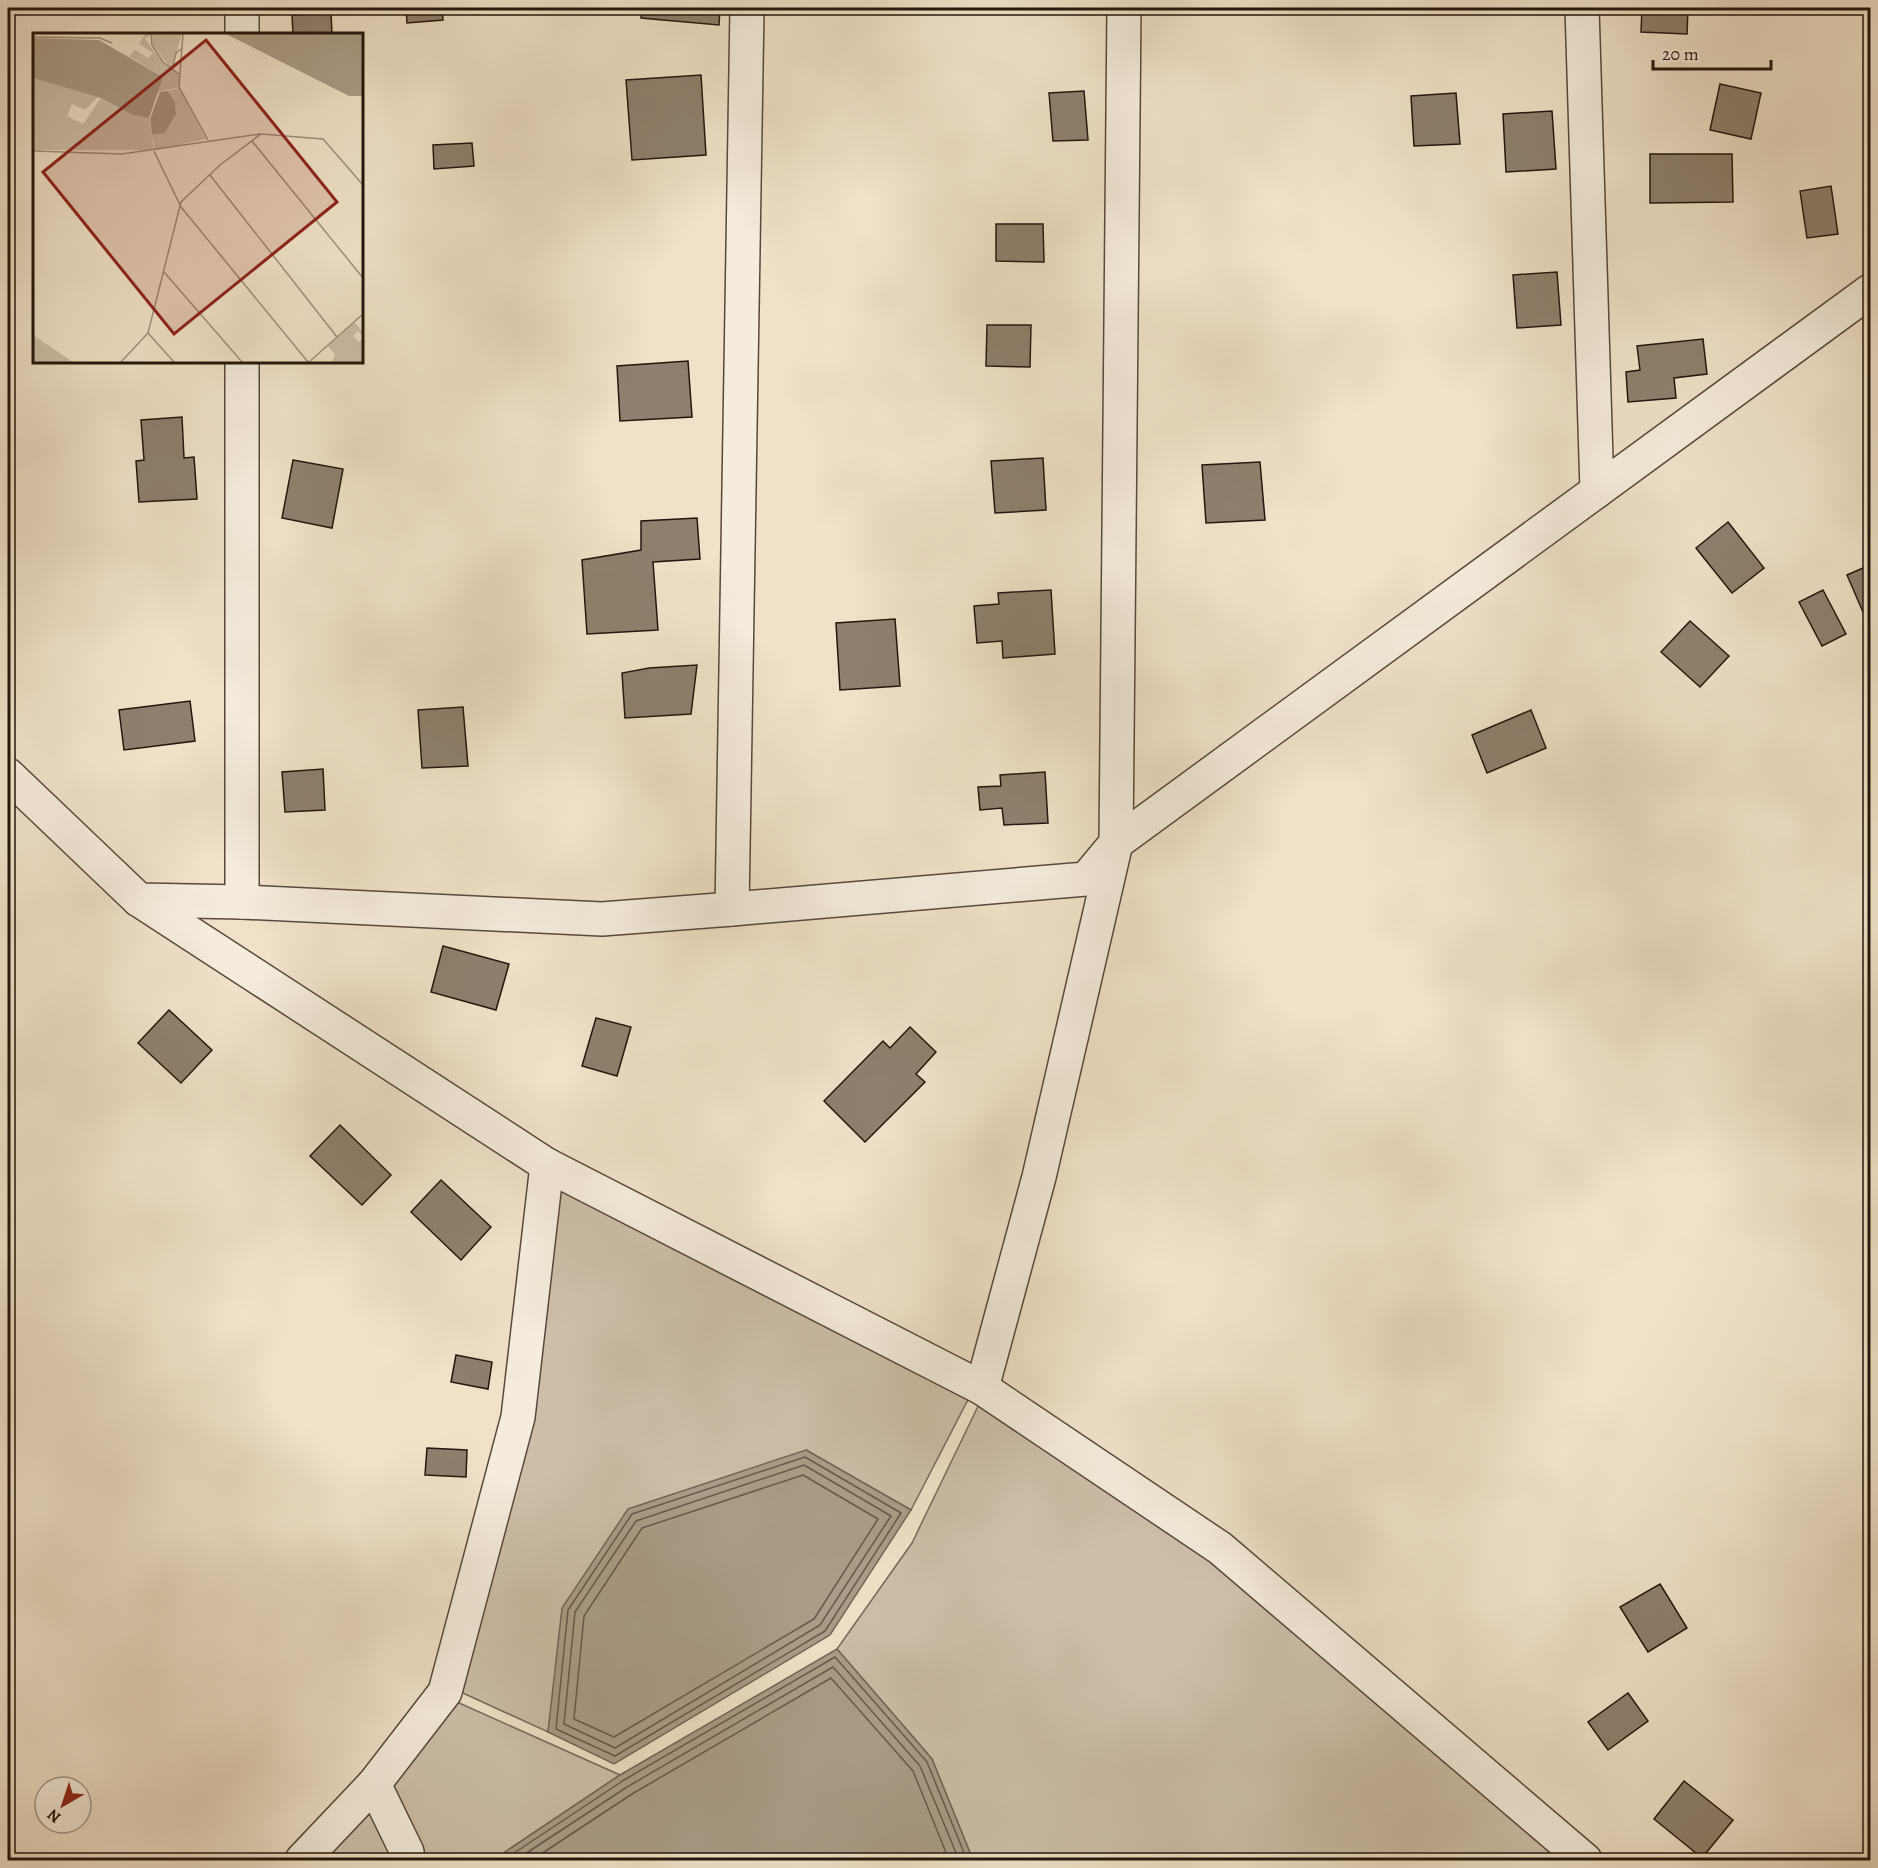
<svg xmlns="http://www.w3.org/2000/svg" width="1878" height="1868" font-family="Alegreya,serif">
<rect width="100%" height="100%" fill="#efe2c9"/>
<filter id="stains"><feTurbulence type="fractalNoise" baseFrequency=".00333" numOctaves="4"/><feColorMatrix values="0 0 0 0 .2 0 0 0 0 .09 0 0 0 0 .02 0 0 0 .5 -.17"/></filter>
<radialGradient id="worn" r=".72"><stop offset=".6" stop-color="#630" stop-opacity="0"/><stop offset="1" stop-color="#630" stop-opacity=".3"/></radialGradient>
<g fill="#ccbfa9" stroke="#786a5a" stroke-width="1.5">
<path d="M 553,1174 L 974,1388 L 911,1510 L 806,1450 L 553,1694 L 548,1732 L 452,1688 Z"/>
<path d="M 982,1398 L 1214,1554 L 1572,1860 L 973,1860 L 932,1759 L 837,1649 L 912,1543 Z"/>
<path d="M 448,1698 L 620,1775 L 505,1852 L 508,1860 L 415,1860 L 380,1782 Z"/>
<path d="M 373,1790 L 400,1851 L 386,1860 L 308,1860 Z"/>
</g>
<g fill="#aa9d88" stroke="#746756" stroke-width="1.5">
<path d="M 806,1450 L 911,1510 L 830,1635 L 614,1764 L 548,1732 L 562,1608 L 628,1509 Z"/>
<path d="M 837,1649 L 932,1759 L 973,1860 L 508,1860 L 505,1852 L 620,1775 Z"/>
</g>
<g fill="none" stroke-linecap="round" stroke-linejoin="round">
<g stroke="#675a4a" stroke-width="1.5">
<path d="M 805,1457 L 901,1513 L 825,1631 L 615,1756 L 556,1729 L 568,1610 L 632,1514 Z"/>
<path d="M 804,1465 L 891,1516 L 820,1625 L 615,1748 L 564,1724 L 575,1612 L 636,1521 Z"/>
<path d="M 803,1475 L 878,1519 L 814,1619 L 614,1737 L 574,1719 L 584,1616 L 642,1528 Z"/>
<path d="M 513,1860 L 514,1853 L 624,1780 L 835,1657 L 927,1762 L 967,1860"/>
<path d="M 520,1860 L 522,1856 L 627,1787 L 833,1667 L 920,1766 L 959,1860"/>
<path d="M 532,1860 L 632,1794 L 831,1678 L 913,1771 L 949,1860"/>
</g>
</g>
<g fill="#8e806e" stroke="#24160b" stroke-width="1.5">
<path d="M 406,8 L 442,8 L 443,20 L 407,23 Z"/>
<path d="M 642,8 L 720,8 L 719,25 L 641,18 Z"/>
<path d="M 1642,8 L 1688,8 L 1687,34 L 1641,32 Z"/>
<path d="M 331,13 L 332,34 L 293,34 L 292,15 Z"/>
<path d="M 701,75 L 706,155 L 632,160 L 626,80 Z"/>
<path d="M 1720,84 L 1761,93 L 1751,139 L 1710,130 Z"/>
<path d="M 1084,91 L 1088,140 L 1053,141 L 1049,93 Z"/>
<path d="M 1456,93 L 1460,144 L 1414,146 L 1411,96 Z"/>
<path d="M 1552,111 L 1556,169 L 1506,172 L 1503,114 Z"/>
<path d="M 472,143 L 474,166 L 434,169 L 433,145 Z"/>
<path d="M 1650,154 L 1732,154 L 1733,202 L 1650,203 Z"/>
<path d="M 1831,186 L 1838,234 L 1807,238 L 1800,191 Z"/>
<path d="M 996,224 L 1043,224 L 1044,262 L 996,261 Z"/>
<path d="M 1557,272 L 1561,325 L 1517,328 L 1513,275 Z"/>
<path d="M 987,325 L 1031,325 L 1030,367 L 986,366 Z"/>
<path d="M 1703,339 L 1707,374 L 1674,378 L 1676,398 L 1628,402 L 1626,372 L 1640,370 L 1637,346 Z"/>
<path d="M 688,361 L 692,417 L 620,421 L 617,366 Z"/>
<path d="M 182,417 L 184,458 L 194,457 L 197,499 L 139,502 L 136,461 L 144,460 L 141,420 Z"/>
<path d="M 1043,458 L 1046,510 L 995,513 L 991,461 Z"/>
<path d="M 293,460 L 343,469 L 332,528 L 282,518 Z"/>
<path d="M 1260,462 L 1265,520 L 1206,523 L 1202,465 Z"/>
<path d="M 697,518 L 700,559 L 653,562 L 658,630 L 587,634 L 582,560 L 641,550 L 641,521 Z"/>
<path d="M 1728,522 L 1764,568 L 1732,593 L 1696,548 Z"/>
<path d="M 1870,565 L 1870,625 L 1869,626 L 1847,575 Z"/>
<path d="M 1051,590 L 1055,654 L 1003,658 L 1002,641 L 977,643 L 974,606 L 999,604 L 998,593 Z"/>
<path d="M 1823,590 L 1846,634 L 1822,646 L 1799,602 Z"/>
<path d="M 895,619 L 900,686 L 840,690 L 836,623 Z"/>
<path d="M 1690,621 L 1729,656 L 1700,687 L 1661,652 Z"/>
<path d="M 697,665 L 691,714 L 625,718 L 622,673 L 649,668 Z"/>
<path d="M 190,701 L 195,741 L 124,750 L 119,710 Z"/>
<path d="M 463,707 L 468,766 L 422,768 L 418,710 Z"/>
<path d="M 1531,710 L 1546,748 L 1487,773 L 1472,735 Z"/>
<path d="M 323,769 L 325,810 L 285,812 L 282,772 Z"/>
<path d="M 1045,772 L 1048,823 L 1004,825 L 1002,808 L 980,810 L 978,787 L 1001,786 L 1000,775 Z"/>
<path d="M 443,946 L 509,964 L 496,1010 L 431,992 Z"/>
<path d="M 169,1010 L 212,1050 L 181,1083 L 138,1043 Z"/>
<path d="M 596,1018 L 631,1027 L 617,1076 L 582,1066 Z"/>
<path d="M 910,1027 L 936,1052 L 916,1074 L 925,1082 L 865,1142 L 824,1101 L 883,1041 L 890,1048 Z"/>
<path d="M 340,1125 L 391,1175 L 362,1205 L 310,1156 Z"/>
<path d="M 441,1180 L 491,1227 L 461,1260 L 411,1212 Z"/>
<path d="M 456,1355 L 492,1362 L 488,1389 L 451,1382 Z"/>
<path d="M 427,1448 L 467,1450 L 466,1477 L 425,1475 Z"/>
<path d="M 1660,1584 L 1687,1628 L 1648,1652 L 1620,1607 Z"/>
<path d="M 1628,1693 L 1648,1721 L 1608,1750 L 1588,1722 Z"/>
<path d="M 1684,1781 L 1733,1820 L 1702,1858 L 1654,1819 Z"/>
</g>
<g fill="none" stroke-linecap="round" stroke-linejoin="round">
<g stroke="#57493a" stroke-width="36">
<g id="street">
<path d="M 242,8 L 242,34"/>
<path d="M 1582,8 L 1597,491"/>
<path d="M 242,362 L 242,902"/>
<path d="M 8,775 L 139,900 L 242,902 L 602,919 L 732,909 L 1086,879 L 1116,843 L 1870,291"/>
<path d="M 139,900 L 547,1165 L 982,1388 L 1220,1548 L 1585,1860"/>
<path d="M 732,909 L 747,8"/>
<path d="M 982,1388 L 1039,1177 L 1116,843 L 1124,8"/>
<path d="M 374,1784 L 407,1852 L 408,1860"/>
<path d="M 302,1860 L 374,1784 L 445,1692 L 518,1417 L 547,1165"/>
</g>
</g>
<use href="#street" stroke="#f5ecdc" stroke-width="33"/>
</g>
<g transform="translate(33 33)">
<rect width="330" height="330" fill="#efe2c9"/>
<path d="M 112,1 L 118,1 L 112,6 L 130,30 L 146,41 L 146,54 L 125,59 L 130,44 L 96,23 L 102,17 L 115,25 L 120,20 L 106,11 ZM 119,1 L 149,1 L 138,36 L 120,12 ZM 0,45 L 65,64 L 52,77 L 39,71 L 34,83 L 50,91 L 68,65 L 100,82 L 116,85 L 121,117 L 0,117 ZM 146,55 L 173,106 L 122,117 L 119,102 L 132,100 L 143,83 L 142,69 L 135,58 ZM 321,289 L 330,299 L 330,303 L 325,298 L 320,303 L 326,309 L 330,305 L 330,329 L 299,329 L 302,322 L 295,313 ZM 0,302 L 40,329 L 0,329 Z" fill="#ccbfa9"/>
<path d="M 193,1 L 330,1 L 330,63 L 316,63 ZM 0,5 L 66,7 L 130,44 L 116,85 L 100,82 L 68,65 L 0,45 ZM 135,58 L 142,69 L 143,82 L 132,100 L 119,102 L 117,86 L 127,59 Z" fill="#aa9d88"/>
<path fill="none" stroke="#9e907d" stroke-width="1.5" d="M 118,1 L 119,12 L 130,29 L 146,41M 150,1 L 146,54 L 175,107M 0,4 L 67,5 L 79,10M 139,37 L 143,20 L 148,16M 219,108 L 330,245M 0,118 L 89,121 L 227,101M 121,118 L 148,174 L 275,329M 177,142 L 304,304M 131,239 L 209,329M 115,300 L 141,329M 88,329 L 115,300 L 148,169 L 187,132 L 228,101 L 290,106 L 330,152M 276,329 L 330,281"/>
<path fill="#8f2418" fill-opacity="0.15" stroke="#8f2418" stroke-width="3" d="M 173,7 L 304,169 L 141,301 L 10,139 Z"/>
<rect width="330" height="330" fill="none" stroke="#24160b" stroke-width="3"/>
</g>
<rect width="1878" height="1868" fill="none" stroke="#efe2c9" stroke-width="30"/>
<rect x="9" y="9" width="1860" height="1850" fill="none" stroke="#24160b" stroke-width="3"/>
<rect x="15" y="15" width="1848" height="1838" fill="none" stroke="#24160b" stroke-width="1.5"/>
<g transform="translate(63 1805) rotate(219)"><circle r="28" fill="#f5ecdc" stroke="#a19688" stroke-width="1.5"/>
<path d="M0-4.5L10 22L0 15L-10 22Z" fill="#8f2418"/>
<text y="-9" font-size="16" font-weight="bold" text-anchor="middle" fill="#24160b">N</text>
</g>
<path d="M1653 60v9h118v-9" fill="none" stroke="#24160b" stroke-width="3"/>
<text x="1662" y="60" font-size="18" fill="#24160b" stroke="#f5ecdc" stroke-width="4.5" paint-order="stroke">20 m</text>
<rect width="100%" height="100%" filter="url(#stains)"/>
<rect width="100%" height="100%" fill="url(#worn)"/>
</svg>
